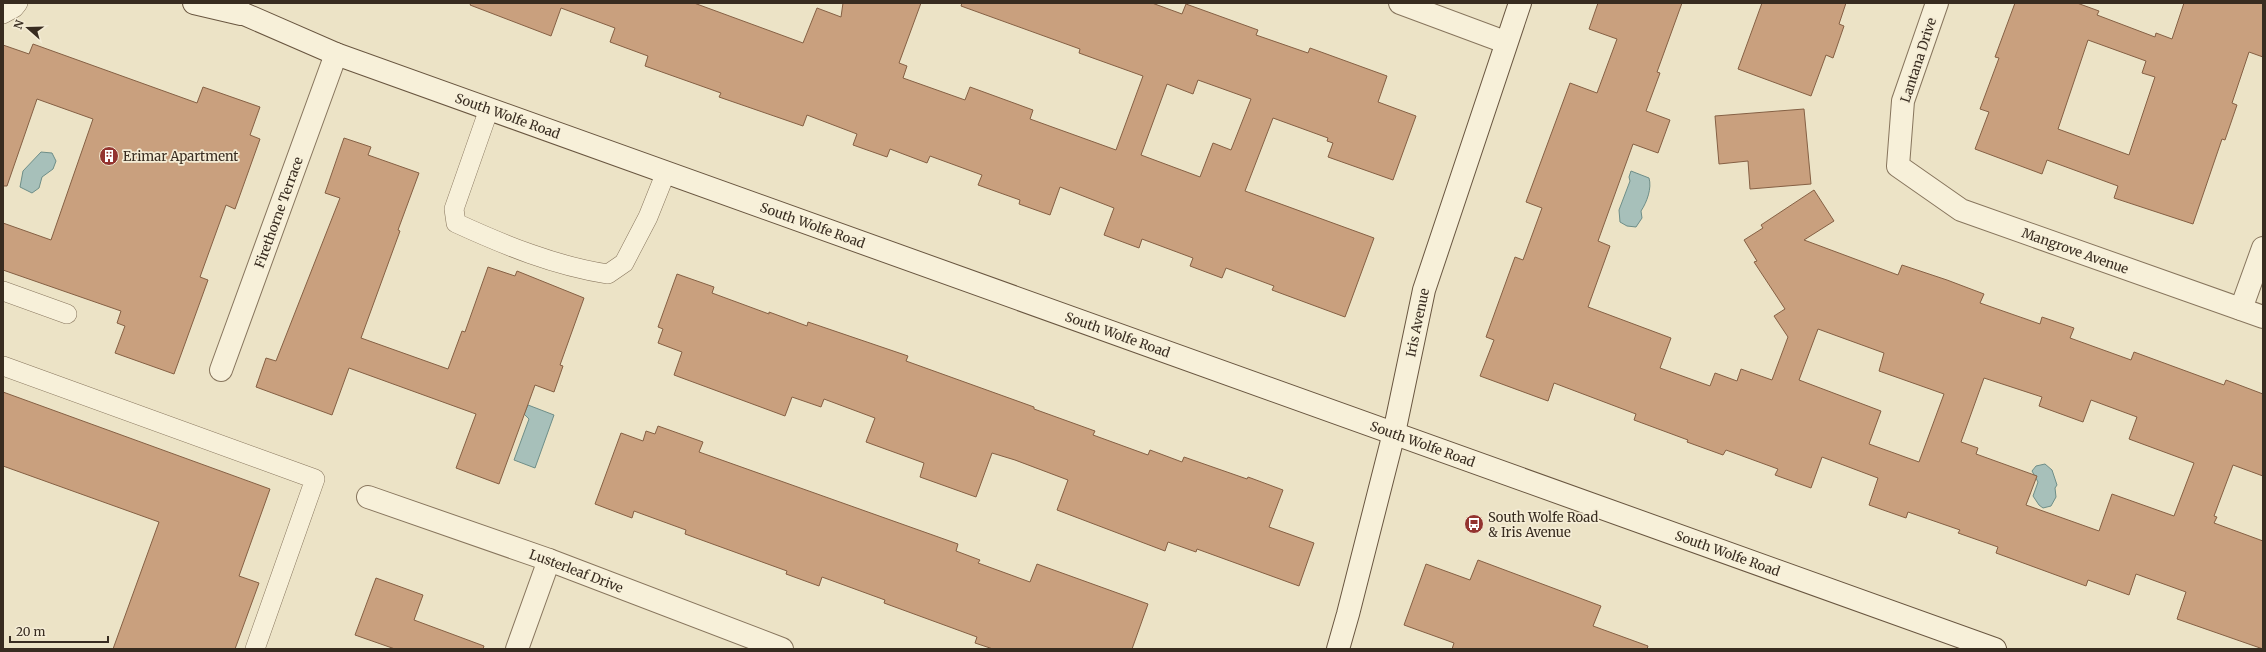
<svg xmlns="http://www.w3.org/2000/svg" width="2266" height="652" font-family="Merriweather,serif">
<rect width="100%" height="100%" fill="#ece3c6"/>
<g fill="#a7c0ba" stroke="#6e8e88">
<path d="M 41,152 L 52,153 L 56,161 L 53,169 L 42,177 L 39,188 L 32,193 L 20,187 L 23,171 Z"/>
<path d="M 1631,171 L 1649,178 C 1652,188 1647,202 1641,211 L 1642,218 L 1636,227 L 1627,226 L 1620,222 L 1619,210 L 1630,181 L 1629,177 Z"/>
<path d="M 528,405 L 554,415 L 535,468 L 514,460 L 529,419 L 524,414 Z"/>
<path d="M 2045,464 L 2052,470 L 2057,485 L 2055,488 L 2056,497 L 2051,506 L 2043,508 L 2039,505 L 2033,496 L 2038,482 L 2032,471 L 2036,466 Z"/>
</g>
<g fill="#c9a07e" stroke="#856044" fill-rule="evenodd">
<path d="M 471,3 L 694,3 L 803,43 L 817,8 L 841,17 L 843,3 L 921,3 L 899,63 L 907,66 L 903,78 L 965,100 L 970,87 L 1033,110 L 1030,119 L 1116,150 L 1143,76 L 1079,53 L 1080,49 L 961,6 L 962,3 L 1152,3 L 1182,14 L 1186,4 L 1258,30 L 1256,35 L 1308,53 L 1310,48 L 1387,76 L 1378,102 L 1416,116 L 1393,180 L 1328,157 L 1333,143 L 1327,141 L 1328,138 L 1273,118 L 1245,191 L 1374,238 L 1345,317 L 1272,290 L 1274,286 L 1226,268 L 1222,278 L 1190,266 L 1193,258 L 1142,239 L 1139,248 L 1104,235 L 1114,208 L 1060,187 L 1050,215 L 1019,204 L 1020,200 L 978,185 L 982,175 L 930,156 L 927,163 L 890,149 L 887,157 L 853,145 L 857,134 L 807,115 L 803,126 L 719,97 L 721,93 L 645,66 L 648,56 L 610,42 L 615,28 L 561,8 L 551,36 L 470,5 ZM 1198,80 L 1251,99 L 1231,150 L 1213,143 L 1200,177 L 1141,155 L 1167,84 L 1193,94 Z"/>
<path d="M 1598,3 L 1682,3 L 1657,72 L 1660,73 L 1646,111 L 1670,120 L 1658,153 L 1633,144 L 1598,241 L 1610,246 L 1588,307 L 1671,338 L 1660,368 L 1710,386 L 1715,373 L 1737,381 L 1741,369 L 1772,380 L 1788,337 L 1774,316 L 1785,309 L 1754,262 L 1757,261 L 1744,240 L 1763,228 L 1761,225 L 1814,190 L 1834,221 L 1804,240 L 1898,275 L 1902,265 L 1947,280 L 1984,294 L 1980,303 L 2040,324 L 2042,317 L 2074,328 L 2070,338 L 2131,360 L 2134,352 L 2224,385 L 2226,380 L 2263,394 L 2263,476 L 2233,465 L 2214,516 L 2217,517 L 2214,523 L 2263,541 L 2263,649 L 2177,619 L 2186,592 L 2136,574 L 2129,595 L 2088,580 L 2086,586 L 1996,553 L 1998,547 L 1958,533 L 1960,530 L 1908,512 L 1906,518 L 1869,505 L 1878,478 L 1822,457 L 1811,488 L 1775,475 L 1778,469 L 1726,450 L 1723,455 L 1687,442 L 1688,440 L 1634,420 L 1636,414 L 1554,383 L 1548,401 L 1480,376 L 1494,340 L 1486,337 L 1515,257 L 1523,260 L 1542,208 L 1526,202 L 1570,83 L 1597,93 L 1617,39 L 1589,29 ZM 1818,329 L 1884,353 L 1879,371 L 1944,394 L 1919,462 L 1869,444 L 1881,411 L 1799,380 ZM 1984,378 L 2042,397 L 2039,406 L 2083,422 L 2091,400 L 2137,417 L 2129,439 L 2194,463 L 2174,516 L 2112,494 L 2099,531 L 2026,505 L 2037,476 L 1976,454 L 1978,448 L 1961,442 Z"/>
<path d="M 1762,3 L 1846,3 L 1839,24 L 1844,26 L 1833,58 L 1826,55 L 1811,96 L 1738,69 Z"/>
<path d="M 2015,3 L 2077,3 L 2099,11 L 2097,15 L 2155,37 L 2156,33 L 2172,39 L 2184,3 L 2263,3 L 2263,57 L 2249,52 L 2232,103 L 2237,105 L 2225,140 L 2222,139 L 2193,224 L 2114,198 L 2118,186 L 2047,160 L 2042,174 L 1975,149 L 1989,112 L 1980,109 L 1999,58 L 1995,57 ZM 2088,40 L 2146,61 L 2142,73 L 2155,77 L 2129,155 L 2058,129 Z"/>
<path d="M 33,44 L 197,103 L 203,87 L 260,107 L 250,135 L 260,139 L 235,209 L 226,205 L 200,277 L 208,280 L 174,374 L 115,353 L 125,326 L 117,323 L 121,311 L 3,270 L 3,223 L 51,240 L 93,119 L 37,99 L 7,186 L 3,186 L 3,45 L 29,54 Z"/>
<path d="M 1804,109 L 1811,184 L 1750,189 L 1748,161 L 1719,164 L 1715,116 Z"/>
<path d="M 344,138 L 371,147 L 368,155 L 419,173 L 398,230 L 400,231 L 361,338 L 448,369 L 462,331 L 465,332 L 488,267 L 515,276 L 517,271 L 584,298 L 560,365 L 563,366 L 554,392 L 535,385 L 499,484 L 456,468 L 476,414 L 349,368 L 332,415 L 256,387 L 266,358 L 276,361 L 340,198 L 325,193 Z"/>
<path d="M 677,274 L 714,287 L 712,293 L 769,314 L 769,312 L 807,326 L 808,322 L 908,356 L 906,361 L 1034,407 L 1034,409 L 1095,431 L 1093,435 L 1148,455 L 1150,450 L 1182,462 L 1184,457 L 1247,479 L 1248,477 L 1283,490 L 1269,527 L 1314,543 L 1299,586 L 1197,549 L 1196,552 L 1168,542 L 1165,551 L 1057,510 L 1068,480 L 1015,460 L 992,453 L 976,497 L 920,477 L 924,463 L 866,442 L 875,418 L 824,399 L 821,407 L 792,397 L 785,416 L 674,375 L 682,352 L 658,343 L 663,329 L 658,327 Z"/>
<path d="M 3,392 L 270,489 L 239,576 L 259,583 L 235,649 L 113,649 L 159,522 L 3,466 Z"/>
<path d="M 658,426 L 703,442 L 699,452 L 958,544 L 956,551 L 980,560 L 978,563 L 1030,582 L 1037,564 L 1148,604 L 1132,649 L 993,649 L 975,643 L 977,637 L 884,603 L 885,600 L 822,577 L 819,586 L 786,574 L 787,571 L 685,534 L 686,530 L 634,511 L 632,518 L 595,504 L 621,433 L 643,441 L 646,431 L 655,434 Z"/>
<path d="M 1478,560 L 1601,606 L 1593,626 L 1648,646 L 1647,649 L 1452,649 L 1454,643 L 1404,625 L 1426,564 L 1470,580 Z"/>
<path d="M 376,578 L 423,595 L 414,620 L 484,646 L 483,649 L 395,649 L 355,635 Z"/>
</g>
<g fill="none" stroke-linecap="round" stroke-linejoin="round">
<g stroke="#87755d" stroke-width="20">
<g id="lane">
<path d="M 3,14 L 14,8 L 18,3"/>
<path d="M 489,109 L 454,209 L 456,223 C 504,245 555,266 608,274 L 624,263 L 648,217 L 666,172"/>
<path d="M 3,291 L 67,314"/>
<path d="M 3,366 L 315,479 L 255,649"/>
</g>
</g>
<g stroke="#87755d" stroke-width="24">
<g id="street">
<path d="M 1400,3 L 1505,42"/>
<path id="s1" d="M 1937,3 L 1903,101 L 1898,166 L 1961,210 L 2263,317"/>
<path d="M 2241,309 L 2263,248"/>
<path id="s2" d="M 221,370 L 336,54"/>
<path id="s3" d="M 368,497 L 549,560 L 782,649"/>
<path d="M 517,649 L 549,560"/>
</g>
</g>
<g stroke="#695640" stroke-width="24">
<g id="secondary">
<path d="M 194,3 L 241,14"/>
<path id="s4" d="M 227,3 L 244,14 L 336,54 L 1995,649"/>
<path id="s5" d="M 1338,649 L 1348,614 L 1394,433 L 1424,290 L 1520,3"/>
</g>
</g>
<use href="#lane" stroke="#f7f0d9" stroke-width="19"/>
<use href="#street" stroke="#f7f0d9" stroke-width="22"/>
<use href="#secondary" stroke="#f7f0d9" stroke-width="22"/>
</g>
<defs>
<g id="building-disc" transform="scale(1)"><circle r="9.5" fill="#93332f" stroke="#f4ecd5"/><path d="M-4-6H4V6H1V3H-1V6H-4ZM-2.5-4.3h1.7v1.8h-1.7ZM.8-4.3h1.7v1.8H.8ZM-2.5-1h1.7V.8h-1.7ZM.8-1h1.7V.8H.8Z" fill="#fff"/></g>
<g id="bus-disc" transform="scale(1)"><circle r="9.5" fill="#93332f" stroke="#f4ecd5"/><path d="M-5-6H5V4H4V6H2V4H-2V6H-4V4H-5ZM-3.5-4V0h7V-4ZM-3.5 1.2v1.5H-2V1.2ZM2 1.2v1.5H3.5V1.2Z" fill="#fff"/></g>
</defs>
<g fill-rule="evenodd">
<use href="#building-disc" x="109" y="156"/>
<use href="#bus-disc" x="1474" y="524"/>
</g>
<g text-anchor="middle" stroke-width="3.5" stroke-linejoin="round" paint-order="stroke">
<g font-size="13" fill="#382c20" stroke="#f4ecd5">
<text transform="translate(1918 60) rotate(-72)" y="5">Lantana Drive</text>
<text dy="5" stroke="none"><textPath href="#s4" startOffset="303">South Wolfe Road</textPath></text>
<text dy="5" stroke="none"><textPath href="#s2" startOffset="168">Firethorne Terrace</textPath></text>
<text dy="5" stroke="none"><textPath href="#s4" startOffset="627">South Wolfe Road</textPath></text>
<text dy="5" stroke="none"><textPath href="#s1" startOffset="367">Mangrove Avenue</textPath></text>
<text dy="5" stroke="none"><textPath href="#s5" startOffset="336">Iris Avenue</textPath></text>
<text dy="5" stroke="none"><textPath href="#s4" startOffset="951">South Wolfe Road</textPath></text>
<text dy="5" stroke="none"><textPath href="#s4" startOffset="1275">South Wolfe Road</textPath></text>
<text dy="5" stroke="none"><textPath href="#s4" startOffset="1599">South Wolfe Road</textPath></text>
<text dy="5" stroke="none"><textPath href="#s3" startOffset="221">Lusterleaf Drive</textPath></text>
</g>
<g font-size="13" fill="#382c20" stroke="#f4ecd5" text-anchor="start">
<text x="123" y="161">Erimar Apartment</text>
<text x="1488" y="522">South Wolfe Road<tspan x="1488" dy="15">&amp; Iris Avenue</tspan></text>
</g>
</g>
<rect width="2266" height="652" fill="none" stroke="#382c20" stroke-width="8"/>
<g transform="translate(28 28) rotate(290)" stroke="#f4ecd5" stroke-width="3" paint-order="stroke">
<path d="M0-3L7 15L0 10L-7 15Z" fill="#382c20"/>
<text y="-6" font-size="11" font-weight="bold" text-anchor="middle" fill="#382c20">N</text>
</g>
<path d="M10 636v6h98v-6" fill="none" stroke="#382c20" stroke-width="2"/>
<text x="16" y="636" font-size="12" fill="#382c20" stroke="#f4ecd5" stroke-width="3" paint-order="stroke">20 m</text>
</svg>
